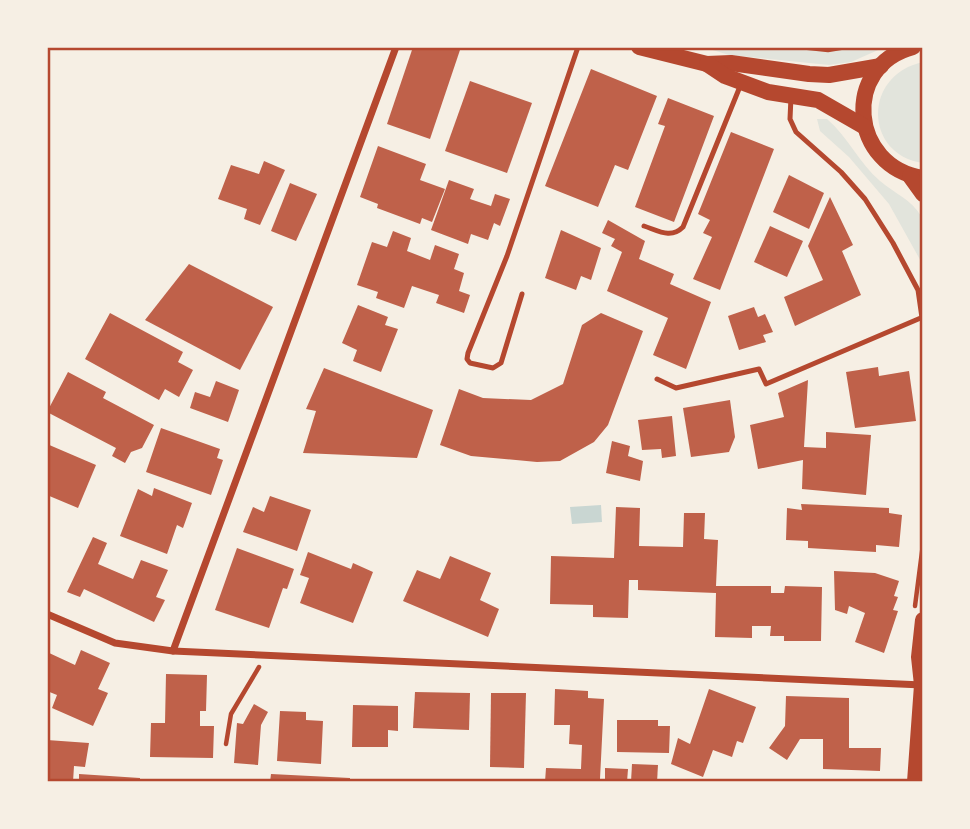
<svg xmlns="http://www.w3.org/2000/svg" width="970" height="829" font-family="'Titillium Web',sans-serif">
<rect width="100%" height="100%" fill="#f6efe4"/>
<g fill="#e2e4dc">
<path d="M 703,47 L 885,47 L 851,62 L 829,65 L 729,55 Z"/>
<path d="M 923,62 L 923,163 C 864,155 862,75 923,62 Z"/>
<path d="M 817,119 L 827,119 C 848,137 859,163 880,181 C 894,193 912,200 921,216 C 927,228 923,252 923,265 L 889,204 L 849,157 L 820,131 Z"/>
</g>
<path fill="#c9d6d2" d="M 601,505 L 602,522 L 572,524 L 570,507 Z"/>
<g fill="#bf614a">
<path d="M 413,47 L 461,47 L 430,139 L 387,124 Z"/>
<path d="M 591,69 L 657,96 L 628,170 L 615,165 L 598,207 L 545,186 Z"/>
<path d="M 470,81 L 532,103 L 507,173 L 445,151 Z"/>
<path d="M 668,98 L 714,116 L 674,222 L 635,207 L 665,126 L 658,124 Z"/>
<path d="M 731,132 L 774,149 L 720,290 L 693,279 L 712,237 L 703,233 L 710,220 L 698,214 Z"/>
<path d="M 378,146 L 426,164 L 420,180 L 445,189 L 432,222 L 422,218 L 420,224 L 377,208 L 378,204 L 360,197 Z"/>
<path d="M 264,161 L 285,170 L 260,225 L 244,219 L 247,209 L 218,199 L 231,165 L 259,174 Z"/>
<path d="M 789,175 L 824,193 L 809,229 L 773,212 Z"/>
<path d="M 449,180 L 474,189 L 470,199 L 491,206 L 495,194 L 510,199 L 500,226 L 494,223 L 488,240 L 471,234 L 468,244 L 431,230 Z"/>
<path d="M 290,183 L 317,194 L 296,241 L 271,231 Z"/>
<path d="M 830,197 L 853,245 L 842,251 L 861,295 L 795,326 L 784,297 L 823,280 L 808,246 Z"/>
<path d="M 608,220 L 645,241 L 639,259 L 674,274 L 670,284 L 711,302 L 686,369 L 653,355 L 668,318 L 607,291 L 622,252 L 611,246 L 615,239 L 602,233 Z"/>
<path d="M 770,226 L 803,241 L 787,277 L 754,262 Z"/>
<path d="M 561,230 L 601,248 L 591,280 L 581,276 L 576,290 L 545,278 Z"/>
<path d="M 393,231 L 411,238 L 407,251 L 430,260 L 435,245 L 459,254 L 454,269 L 464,273 L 459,291 L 470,295 L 464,313 L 436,303 L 439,295 L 412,286 L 404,308 L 376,298 L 378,292 L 357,285 L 372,242 L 387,247 Z"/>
<path d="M 189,264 L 273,307 L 240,370 L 145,320 Z"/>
<path d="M 358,305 L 388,317 L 385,325 L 398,329 L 381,372 L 353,361 L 357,350 L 342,343 Z"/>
<path d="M 754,307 L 758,317 L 765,314 L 773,332 L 763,335 L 766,342 L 739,350 L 728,316 Z"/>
<path d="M 110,313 L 183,352 L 178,362 L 193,370 L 179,397 L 165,389 L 159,400 L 85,359 Z"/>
<path d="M 601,313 L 643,331 L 608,425 L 594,442 L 560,461 L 537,462 L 471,456 L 440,445 L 459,389 L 483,398 L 531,400 L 563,384 L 582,325 Z"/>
<path d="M 878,367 L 879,376 L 909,371 L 916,421 L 855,428 L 846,372 Z"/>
<path d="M 324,368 L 433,410 L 417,458 L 303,453 L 316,411 L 306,409 Z"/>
<path d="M 68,372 L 106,392 L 103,398 L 154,425 L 142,448 L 131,452 L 125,463 L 112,456 L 116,448 L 47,412 Z"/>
<path d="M 808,380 L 804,447 L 826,448 L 826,432 L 871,435 L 866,495 L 802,489 L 803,460 L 758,469 L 750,425 L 784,417 L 778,393 Z"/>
<path d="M 216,381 L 239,390 L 228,422 L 190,408 L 195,392 L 210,397 Z"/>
<path d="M 730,400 L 735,437 L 729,452 L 691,457 L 683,408 Z"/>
<path d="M 672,416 L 676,456 L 662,458 L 661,449 L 642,450 L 638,420 Z"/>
<path d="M 161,428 L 220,449 L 217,458 L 223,460 L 211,495 L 146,472 Z"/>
<path d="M 612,441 L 630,446 L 628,456 L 643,461 L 640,481 L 606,473 Z"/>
<path d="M 47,444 L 96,465 L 78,508 L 47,495 Z"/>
<path d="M 154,488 L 192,503 L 183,528 L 177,525 L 167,554 L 120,536 L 138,489 L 152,496 Z"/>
<path d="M 270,496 L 311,510 L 297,551 L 243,532 L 253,507 L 264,512 Z"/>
<path d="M 801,504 L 889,508 L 889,513 L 902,515 L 899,547 L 876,545 L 876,552 L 808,548 L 808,541 L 786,540 L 787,508 L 802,510 Z"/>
<path d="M 616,507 L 640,508 L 639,546 L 683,547 L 684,513 L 705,513 L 704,539 L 718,540 L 716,586 L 771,586 L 771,593 L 784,593 L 785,586 L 822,587 L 821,641 L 784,641 L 784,636 L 770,636 L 771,626 L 752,626 L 752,638 L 715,637 L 716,593 L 638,590 L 638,580 L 629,580 L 628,618 L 593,617 L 593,605 L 550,604 L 551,556 L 614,558 Z"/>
<path d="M 93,537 L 107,543 L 98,564 L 133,579 L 141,560 L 168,570 L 156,597 L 165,600 L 154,622 L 84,589 L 80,597 L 67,592 Z"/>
<path d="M 237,548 L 294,569 L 287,589 L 283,588 L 269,628 L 215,610 Z"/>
<path d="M 308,552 L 351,569 L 353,563 L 373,572 L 353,623 L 300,603 L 309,578 L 300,575 Z"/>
<path d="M 450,556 L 491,573 L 480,600 L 499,609 L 488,637 L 403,601 L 417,570 L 440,579 Z"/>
<path d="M 834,571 L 875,573 L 899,581 L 894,596 L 898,597 L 893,610 L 898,611 L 884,653 L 855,642 L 865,613 L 849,606 L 847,614 L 835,610 Z"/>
<path d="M 81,650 L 110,663 L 98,689 L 108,693 L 93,726 L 52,708 L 57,695 L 47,691 L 47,652 L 75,665 Z"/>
<path d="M 166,674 L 207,675 L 206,711 L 200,711 L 200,726 L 214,726 L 213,758 L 150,757 L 151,723 L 165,723 Z"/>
<path d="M 555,689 L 588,691 L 588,698 L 604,699 L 600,779 L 586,779 L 586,782 L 545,782 L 546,768 L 581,769 L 582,745 L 569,744 L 570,725 L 554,725 Z"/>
<path d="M 709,689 L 756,707 L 743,743 L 737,741 L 732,757 L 713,750 L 703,777 L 671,764 L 678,738 L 690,744 Z"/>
<path d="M 415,692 L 470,693 L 469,730 L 413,728 Z"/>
<path d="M 491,693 L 526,693 L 524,768 L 490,767 Z"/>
<path d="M 786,696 L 849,698 L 849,748 L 881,748 L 880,771 L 823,769 L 823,739 L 800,739 L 787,760 L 769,748 L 785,726 Z"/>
<path d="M 254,704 L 268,712 L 261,725 L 258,765 L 234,763 L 237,723 L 243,724 Z"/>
<path d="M 353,705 L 398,706 L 398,731 L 388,730 L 388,747 L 352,747 Z"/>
<path d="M 280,711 L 306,712 L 306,720 L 323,721 L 321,764 L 277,761 Z"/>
<path d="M 617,720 L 658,720 L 658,726 L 670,726 L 669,753 L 617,752 Z"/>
<path d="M 47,740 L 89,743 L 85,767 L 74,766 L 73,782 L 47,782 Z"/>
<path d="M 632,764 L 658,765 L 657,782 L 631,782 Z"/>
<path d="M 605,768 L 628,769 L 627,782 L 605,782 Z"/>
<path d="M 79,774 L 140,778 L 140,782 L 79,782 Z"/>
<path d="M 271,774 L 350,778 L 350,782 L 270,782 Z"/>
</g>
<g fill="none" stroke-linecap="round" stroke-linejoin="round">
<g stroke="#b5482f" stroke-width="4.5">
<path d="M 800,47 L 828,50 L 846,47"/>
<path d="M 915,606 L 923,544"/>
<path d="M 226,744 L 231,714 L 259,667"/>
</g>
<g stroke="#b5482f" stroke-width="5">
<path d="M 791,97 L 790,119 L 796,132 L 841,172 L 865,199 L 893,243 L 918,290 L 922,318"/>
<path d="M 644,226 C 659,231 671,239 683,227 L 741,84"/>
<path d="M 522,294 L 501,363 L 493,368 L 470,363 L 467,359 L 468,353 L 507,256 L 578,47"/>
<path d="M 657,379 L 676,388 L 759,369 L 766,384 L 923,317"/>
</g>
<g stroke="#b5482f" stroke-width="7">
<path d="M 47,614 L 115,643 L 173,651 L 922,685"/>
<path d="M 173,651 L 396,47"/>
</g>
<g stroke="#b5482f" stroke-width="16">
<path d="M 639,47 L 707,64 L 731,63 L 809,74 L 829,75 L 881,66"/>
<path d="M 913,47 C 841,66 850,167 923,178"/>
<path d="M 707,64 L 725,76 L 768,92 L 818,100 L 865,127"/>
<path d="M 910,176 L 923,194"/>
<path d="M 915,782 L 922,685 L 919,657 L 923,620"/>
</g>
</g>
<rect width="970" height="829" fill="none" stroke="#f6efe4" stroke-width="98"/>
<rect x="49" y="49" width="872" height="731" fill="none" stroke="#b5482f" stroke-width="2.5"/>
</svg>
